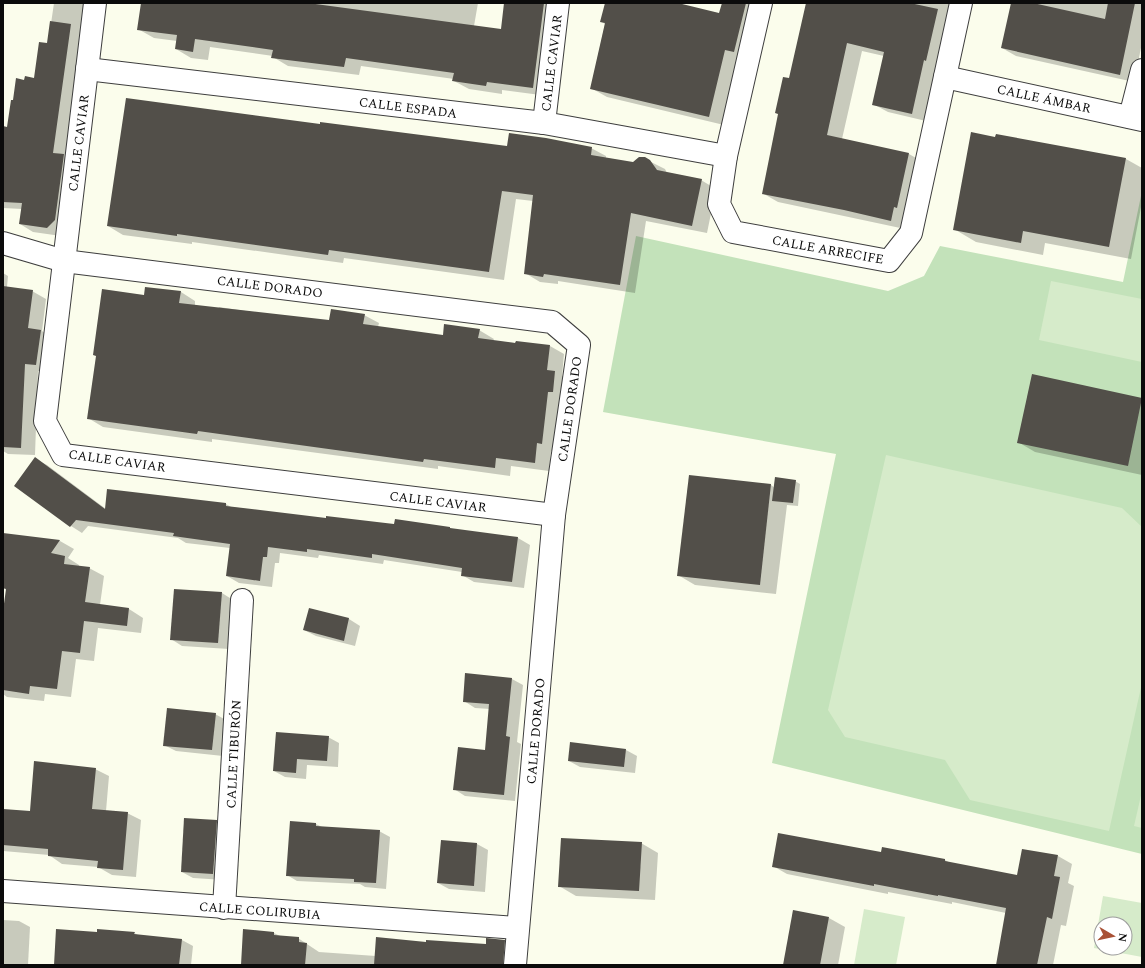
<svg xmlns="http://www.w3.org/2000/svg" width="1145" height="968" font-family="Spectral,serif">
<rect width="100%" height="100%" fill="#fbfdec"/>
<path fill="#c3e2ba" d="M 1142,191 L 1142,854 L 772,763 L 836,454 L 603,412 L 636,236 L 888,291 L 924,276 L 940,246 L 1123,282 Z"/>
<g fill="#d6ebca" fill-rule="evenodd">
<path d="M 1051,281 L 1142,299 L 1142,362 L 1039,340 Z"/>
<path d="M 886,455 L 1122,508 L 1142,527 L 1142,683 L 1109,831 L 970,800 L 945,760 L 845,737 L 828,710 Z"/>
<path d="M 1142,791 L 1142,828 L 1134,826 Z"/>
<path d="M 1103,896 L 1142,903 L 1142,957 L 1094,948 ZM 1101,924 L 1125,924 L 1125,948 L 1101,948 Z"/>
<path d="M 864,909 L 905,917 L 896,965 L 854,965 Z"/>
</g>
<g fill="#0003">
<path d="M 54,3 L 96,3 L 61,236 L 33,232 L 20,224 L 22,209 L 3,208 L 3,127 L 8,128 L 25,81 L 35,79 L 48,44 Z"/>
<path d="M 142,3 L 478,3 L 474,26 L 502,30 L 505,3 L 560,3 L 548,96 L 502,90 L 502,94 L 469,89 L 454,81 L 454,79 L 361,66 L 359,75 L 288,66 L 273,57 L 273,56 L 210,47 L 208,60 L 191,58 L 176,49 L 177,41 L 154,38 L 138,29 Z"/>
<path d="M 606,3 L 673,3 L 720,14 L 723,3 L 765,3 L 724,125 L 607,97 L 591,88 L 605,24 L 602,22 Z"/>
<path d="M 807,3 L 955,3 L 926,121 L 888,112 L 873,104 L 884,56 L 862,51 L 842,139 L 909,154 L 923,162 L 905,229 L 778,202 L 764,194 Z"/>
<path d="M 1012,3 L 1142,3 L 1142,43 L 1134,82 L 1016,56 L 1002,48 Z"/>
<path d="M 320,125 L 508,147 L 591,148 L 606,156 L 606,158 L 633,163 L 649,161 L 665,169 L 667,173 L 701,180 L 716,189 L 707,233 L 646,221 L 635,293 L 558,281 L 558,284 L 540,282 L 525,273 L 533,201 L 516,199 L 504,280 L 344,258 L 343,263 L 192,242 L 192,244 L 123,235 L 108,226 Z"/>
<path d="M 996,135 L 1126,159 L 1142,168 L 1142,202 L 1131,259 L 1045,243 L 1043,255 L 976,242 L 954,229 Z"/>
<path d="M 3,273 L 8,276 L 7,287 L 32,291 L 46,299 L 42,331 L 54,339 L 50,373 L 38,371 L 35,455 L 8,454 L 3,451 Z"/>
<path d="M 146,288 L 181,292 L 195,301 L 195,306 L 218,309 L 219,307 L 293,318 L 330,321 L 364,315 L 379,323 L 378,327 L 444,336 L 479,330 L 494,339 L 493,341 L 550,346 L 564,354 L 562,376 L 569,380 L 556,451 L 551,451 L 549,471 L 511,466 L 510,476 L 438,466 L 438,469 L 212,439 L 212,442 L 103,427 L 88,418 L 145,296 Z"/>
<path d="M 1032,376 L 1142,399 L 1142,475 L 1035,452 L 1018,442 Z"/>
<path d="M 35,459 L 47,465 L 106,509 L 226,504 L 231,507 L 326,519 L 452,530 L 518,538 L 530,545 L 524,588 L 474,582 L 462,575 L 462,572 L 384,560 L 383,564 L 319,555 L 318,558 L 280,553 L 279,563 L 275,563 L 272,587 L 239,583 L 227,576 L 230,548 L 186,543 L 178,538 L 88,526 L 82,533 L 71,526 L 15,485 Z"/>
<path d="M 690,476 L 771,485 L 775,488 L 795,481 L 800,484 L 798,506 L 787,505 L 776,594 L 695,585 L 678,575 Z"/>
<path d="M 3,534 L 60,541 L 74,549 L 68,558 L 79,565 L 79,567 L 89,568 L 104,576 L 100,605 L 129,609 L 143,618 L 141,633 L 98,628 L 94,661 L 76,659 L 71,697 L 45,694 L 44,701 L 7,697 L 3,694 L 3,619 L 7,590 L 3,588 Z"/>
<path d="M 222,593 L 233,600 L 229,649 L 182,646 L 171,639 Z"/>
<path d="M 310,609 L 349,619 L 360,626 L 355,646 L 316,636 L 304,630 Z"/>
<path d="M 512,679 L 523,685 L 517,742 L 521,744 L 515,801 L 465,796 L 454,789 L 486,751 L 490,709 L 475,708 L 464,701 Z"/>
<path d="M 215,714 L 226,720 L 223,756 L 176,751 L 164,745 Z"/>
<path d="M 328,737 L 339,743 L 338,767 L 307,765 L 306,779 L 285,777 L 274,771 Z"/>
<path d="M 571,744 L 626,750 L 637,756 L 635,773 L 580,767 L 569,761 Z"/>
<path d="M 95,769 L 109,776 L 106,811 L 127,813 L 141,820 L 136,877 L 112,875 L 98,867 L 62,864 L 49,855 L 3,851 L 3,810 L 31,812 Z"/>
<path d="M 216,821 L 228,827 L 224,880 L 193,878 L 182,872 Z"/>
<path d="M 291,822 L 316,824 L 322,827 L 379,831 L 390,837 L 386,889 L 365,887 L 360,884 L 297,881 L 287,875 Z"/>
<path d="M 442,841 L 477,844 L 488,850 L 485,892 L 449,889 L 438,883 Z"/>
<path d="M 641,843 L 658,853 L 655,900 L 576,896 L 559,886 Z"/>
<path d="M 882,854 L 945,860 L 950,863 L 1018,877 L 1058,856 L 1072,864 L 1068,883 L 1074,886 L 1066,926 L 1061,925 L 1053,965 L 998,965 L 1006,913 L 952,902 L 952,904 L 888,892 L 888,894 L 787,874 L 773,866 Z"/>
<path d="M 829,918 L 845,927 L 838,965 L 784,965 Z"/>
<path d="M 3,920 L 19,921 L 30,927 L 28,965 L 3,965 Z"/>
<path d="M 244,930 L 274,933 L 282,937 L 298,938 L 319,952 L 376,956 L 427,943 L 487,945 L 504,941 L 517,948 L 515,965 L 242,965 Z"/>
<path d="M 98,933 L 134,933 L 138,935 L 182,940 L 193,946 L 191,965 L 55,965 Z"/>
</g>
<g fill="#524f49">
<path d="M 141,3 L 308,3 L 501,29 L 504,3 L 544,3 L 533,88 L 487,82 L 486,86 L 452,81 L 454,73 L 346,58 L 344,67 L 271,58 L 273,50 L 195,39 L 193,52 L 175,49 L 177,35 L 137,30 Z"/>
<path d="M 605,3 L 678,3 L 719,13 L 722,3 L 746,3 L 734,52 L 725,50 L 709,117 L 590,89 L 605,23 L 600,22 Z"/>
<path d="M 806,3 L 910,3 L 938,9 L 926,61 L 924,60 L 912,114 L 872,105 L 884,52 L 847,43 L 827,135 L 909,153 L 897,208 L 894,207 L 891,221 L 844,210 L 762,194 L 778,114 L 775,113 L 783,77 L 789,78 Z"/>
<path d="M 1011,3 L 1033,3 L 1105,19 L 1108,3 L 1135,3 L 1120,75 L 1001,48 Z"/>
<path d="M 50,21 L 71,24 L 53,153 L 64,154 L 55,220 L 47,228 L 19,224 L 22,203 L 3,202 L 3,126 L 7,127 L 11,100 L 13,100 L 16,78 L 24,80 L 25,76 L 34,78 L 39,42 L 47,43 Z"/>
<path d="M 126,98 L 320,124 L 320,122 L 507,146 L 509,133 L 546,138 L 592,147 L 591,155 L 633,162 L 639,157 L 645,157 L 650,160 L 657,170 L 702,179 L 692,226 L 631,213 L 620,285 L 544,274 L 543,277 L 524,274 L 533,195 L 502,191 L 489,272 L 329,250 L 328,255 L 177,234 L 177,236 L 107,226 Z"/>
<path d="M 971,132 L 995,137 L 996,134 L 1126,158 L 1109,247 L 1023,231 L 1021,243 L 953,230 Z"/>
<path d="M 3,286 L 33,290 L 28,328 L 41,330 L 36,365 L 25,364 L 21,448 L 3,447 Z"/>
<path d="M 145,287 L 181,291 L 179,303 L 329,320 L 331,309 L 365,314 L 363,324 L 443,335 L 444,324 L 480,329 L 478,338 L 515,343 L 516,341 L 550,345 L 547,370 L 555,371 L 553,392 L 548,392 L 542,444 L 537,443 L 535,463 L 496,458 L 495,468 L 424,459 L 423,462 L 198,431 L 197,434 L 87,419 L 96,356 L 93,355 L 102,289 L 144,295 Z"/>
<path d="M 1032,374 L 1142,398 L 1128,466 L 1017,443 Z"/>
<path d="M 35,457 L 105,509 L 107,489 L 226,503 L 226,506 L 326,518 L 326,516 L 394,524 L 395,519 L 450,527 L 450,528 L 518,537 L 512,582 L 461,576 L 462,568 L 372,554 L 372,558 L 307,549 L 307,552 L 268,547 L 267,557 L 263,557 L 260,581 L 226,576 L 230,544 L 173,536 L 174,533 L 76,520 L 70,527 L 14,486 Z"/>
<path d="M 689,475 L 771,484 L 760,585 L 677,576 Z"/>
<path d="M 775,477 L 796,480 L 793,503 L 772,501 Z"/>
<path d="M 3,533 L 60,540 L 51,553 L 65,556 L 64,564 L 90,567 L 85,602 L 129,608 L 127,626 L 84,621 L 80,653 L 62,651 L 57,689 L 30,686 L 29,694 L 3,690 L 3,611 L 6,589 L 3,588 Z"/>
<path d="M 174,589 L 222,592 L 218,643 L 170,640 Z"/>
<path d="M 309,608 L 349,618 L 344,641 L 303,630 Z"/>
<path d="M 465,673 L 512,678 L 506,736 L 510,737 L 504,795 L 453,790 L 458,747 L 485,750 L 489,704 L 463,702 Z"/>
<path d="M 167,708 L 216,713 L 212,750 L 163,746 Z"/>
<path d="M 276,732 L 329,736 L 327,761 L 297,759 L 296,773 L 273,771 Z"/>
<path d="M 570,742 L 626,749 L 624,767 L 568,761 Z"/>
<path d="M 34,761 L 96,768 L 92,809 L 128,812 L 123,870 L 97,868 L 98,861 L 48,856 L 48,849 L 3,845 L 3,809 L 30,811 Z"/>
<path d="M 184,818 L 217,820 L 213,874 L 181,872 Z"/>
<path d="M 290,821 L 316,823 L 316,826 L 380,830 L 376,883 L 354,882 L 354,879 L 286,876 Z"/>
<path d="M 778,833 L 881,852 L 882,847 L 945,859 L 945,861 L 1017,875 L 1022,849 L 1058,855 L 1054,876 L 1060,877 L 1052,919 L 1047,917 L 1037,965 L 996,965 L 1006,908 L 938,895 L 938,896 L 874,884 L 874,886 L 772,867 Z"/>
<path d="M 561,838 L 642,842 L 639,891 L 558,887 Z"/>
<path d="M 441,840 L 477,843 L 474,886 L 437,883 Z"/>
<path d="M 793,910 L 829,917 L 820,965 L 783,965 Z"/>
<path d="M 56,929 L 97,932 L 97,929 L 135,932 L 134,934 L 182,939 L 179,965 L 54,965 Z"/>
<path d="M 243,929 L 274,932 L 274,935 L 299,937 L 299,942 L 307,943 L 305,965 L 241,965 Z"/>
<path d="M 376,937 L 426,942 L 426,940 L 486,944 L 486,938 L 505,940 L 503,965 L 374,965 Z"/>
</g>
<g fill="none" stroke-linecap="round" stroke-linejoin="round">
<g stroke="#3e3e3e" stroke-width="24">
<g id="minor">
<path d="M 95,3 L 45,421 L 63,455 L 554,515"/>
<path d="M 761,3 L 726,156 L 719,204 L 733,232 L 889,261 L 911,233 L 961,3"/>
<path d="M 87,69 L 544,123 L 726,156"/>
<path d="M 945,77 L 1142,120"/>
<path d="M 1130,117 L 1142,70"/>
<path d="M 544,123 L 558,3"/>
<path d="M 3,243 L 64,261 L 552,322 L 579,345 L 554,515 L 515,965"/>
<path d="M 3,891 L 517,928"/>
<path d="M 224,908 L 242,600"/>
</g>
</g>
<use href="#minor" stroke="#fff" stroke-width="22"/>
</g>
<g text-anchor="middle" stroke-width="4" stroke-linejoin="round" paint-order="stroke">
<g font-size="13" fill="#0b0b0b" stroke="#fff">
<text transform="translate(551 63) rotate(-83)" y="5">CALLE CAVIAR</text>
<text transform="translate(1044 98) rotate(12)" y="5">CALLE ÁMBAR</text>
<text transform="translate(408 107) rotate(7)" y="5">CALLE ESPADA</text>
<text transform="translate(78 143) rotate(-83)" y="5">CALLE CAVIAR</text>
<text transform="translate(828 249) rotate(10)" y="5">CALLE ARRECIFE</text>
<text transform="translate(270 286) rotate(7)" y="5">CALLE DORADO</text>
<text transform="translate(569 409) rotate(-82)" y="5">CALLE DORADO</text>
<text transform="translate(117 460) rotate(8)" y="5">CALLE CAVIAR</text>
<text transform="translate(438 501) rotate(7)" y="5">CALLE CAVIAR</text>
<text transform="translate(535 731) rotate(-85)" y="5">CALLE DORADO</text>
<text transform="translate(233 754) rotate(-87)" y="5">CALLE TIBURÓN</text>
<text transform="translate(260 910) rotate(4)" y="5">CALLE COLIRUBIA</text>
</g>
</g>
<rect width="1145" height="968" fill="none" stroke="#0b0b0b" stroke-width="8"/>
<g transform="translate(1113 936) rotate(99)"><circle r="19" fill="#ffffff" stroke="#9d9d9d"/>
<path d="M0-3L7 15L0 10L-7 15Z" fill="#a95135"/>
<text y="-6" font-size="11" font-weight="bold" text-anchor="middle" fill="#0b0b0b">N</text>
</g>
</svg>
